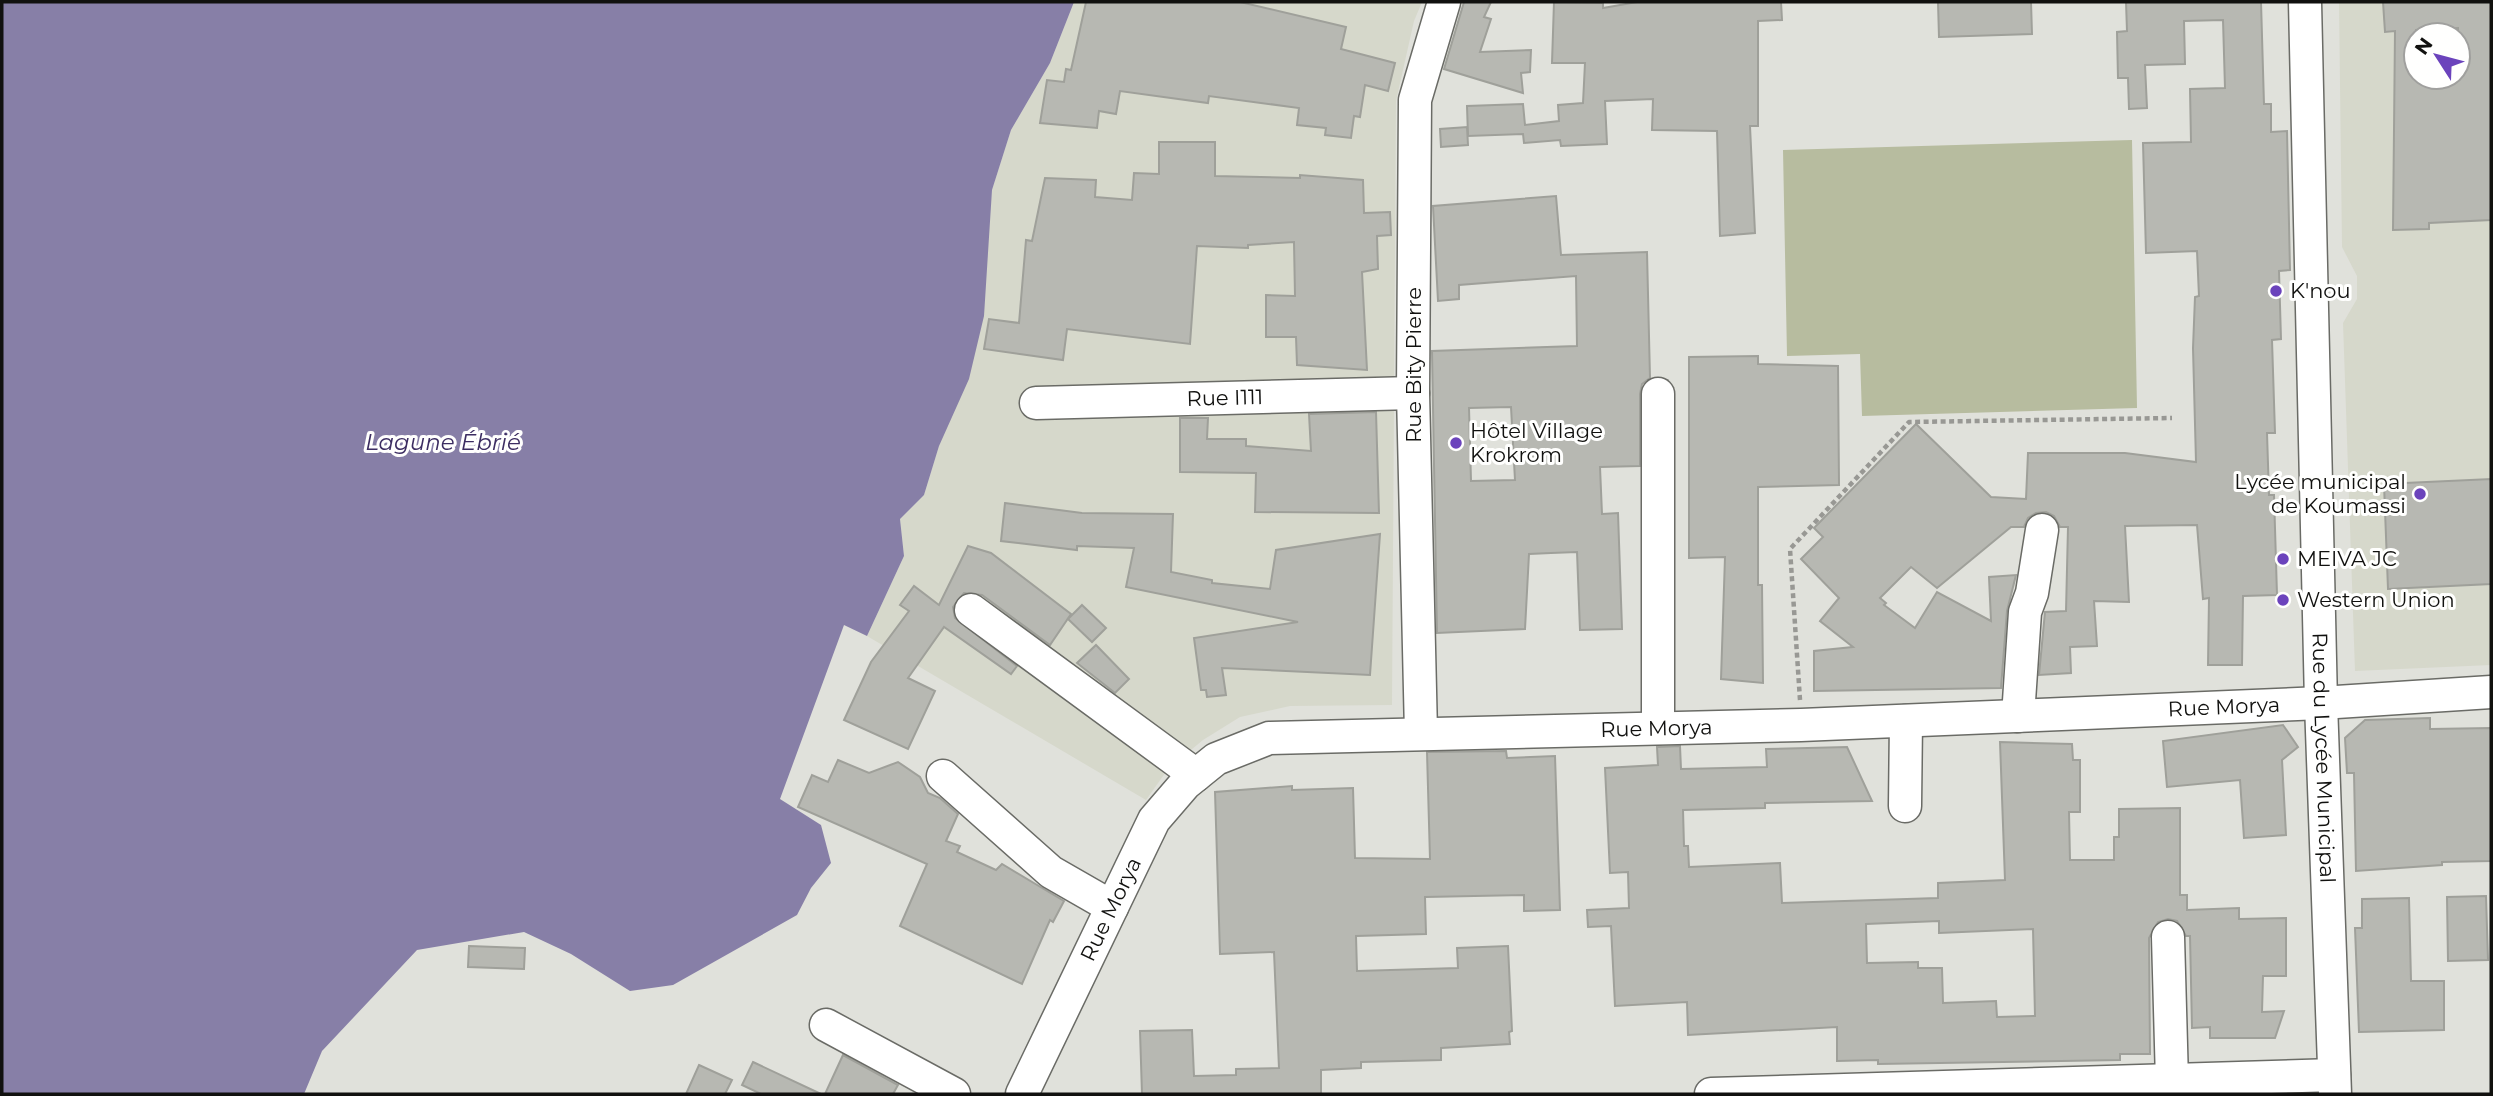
<svg xmlns="http://www.w3.org/2000/svg" width="2493" height="1096" font-family="Montserrat,sans-serif">
<rect width="100%" height="100%" fill="#e0e1db"/>
<g fill="#d6d8cb" fill-rule="evenodd">
<path d="M 1074,2 L 1422,2 L 1414,21 L 1396,101 L 1392,705 L 1290,706 L 1240,717 L 1203,740 L 1168,769 L 1146,800 L 867,636 L 904,556 L 900,519 L 924,495 L 939,446 L 986,246 L 992,190 L 1011,130 L 1050,63 Z"/>
<path d="M 2339,2 L 2491,2 L 2491,665 L 2355,671 L 2343,323 L 2357,299 L 2357,276 L 2342,247 ZM 2416,35 L 2458,35 L 2458,77 L 2416,77 Z"/>
</g>
<path fill="#b7bc9f" d="M 2132,140 L 2137,408 L 1862,416 L 1860,354 L 1787,356 L 1783,150 Z"/>
<path fill="#877fa7" d="M 2,2 L 1074,2 L 1050,63 L 1011,130 L 992,190 L 984,316 L 969,379 L 939,446 L 924,495 L 900,519 L 904,556 L 867,636 L 844,625 L 780,799 L 821,825 L 831,863 L 811,888 L 797,915 L 673,985 L 630,991 L 571,954 L 524,932 L 417,950 L 322,1051 L 304,1094 L 2,1094 Z"/>
<g fill="#b7b8b2" stroke="#9fa09a" stroke-width="2" fill-rule="evenodd">
<path d="M 1086,2 L 1240,2 L 1346,27 L 1341,49 L 1395,63 L 1388,91 L 1365,85 L 1360,117 L 1354,116 L 1351,138 L 1325,135 L 1326,128 L 1297,125 L 1299,108 L 1209,96 L 1208,103 L 1120,91 L 1116,114 L 1099,111 L 1097,128 L 1040,123 L 1047,80 L 1064,82 L 1066,69 L 1071,70 Z"/>
<path d="M 1464,2 L 1491,2 L 1484,17 L 1491,19 L 1480,52 L 1531,50 L 1530,72 L 1521,73 L 1523,93 L 1444,69 Z"/>
<path d="M 1554,2 L 1603,3 L 1603,8 L 1637,2 L 1781,2 L 1782,20 L 1758,21 L 1758,126 L 1750,126 L 1755,233 L 1720,236 L 1717,131 L 1652,130 L 1653,99 L 1605,101 L 1607,144 L 1561,146 L 1560,140 L 1524,143 L 1523,134 L 1468,136 L 1467,106 L 1523,104 L 1525,125 L 1559,121 L 1558,105 L 1583,103 L 1585,63 L 1552,63 Z"/>
<path d="M 1938,2 L 2031,2 L 2032,34 L 1939,37 Z"/>
<path d="M 2126,2 L 2261,2 L 2264,104 L 2271,104 L 2271,132 L 2287,131 L 2290,270 L 2279,271 L 2281,339 L 2272,340 L 2275,433 L 2267,433 L 2269,495 L 2274,495 L 2277,595 L 2243,596 L 2242,665 L 2208,665 L 2209,598 L 2203,599 L 2197,525 L 2125,526 L 2129,602 L 2094,601 L 2097,646 L 2070,647 L 2071,673 L 2039,675 L 2045,612 L 2066,611 L 2068,527 L 2060,527 L 2054,516 L 2046,512 L 2036,513 L 2028,518 L 2024,527 L 2011,527 L 1937,588 L 1911,567 L 1880,598 L 1886,603 L 1884,605 L 1915,628 L 1937,592 L 1991,621 L 1989,577 L 2016,575 L 2007,611 L 2001,688 L 1814,691 L 1814,651 L 1853,647 L 1820,621 L 1839,598 L 1801,559 L 1823,537 L 1814,528 L 1916,424 L 1991,497 L 2026,499 L 2028,453 L 2125,453 L 2196,462 L 2193,348 L 2195,297 L 2199,296 L 2197,251 L 2146,253 L 2143,143 L 2191,142 L 2190,89 L 2225,88 L 2223,20 L 2184,21 L 2185,64 L 2145,65 L 2147,108 L 2129,109 L 2128,78 L 2118,78 L 2117,32 L 2127,31 Z"/>
<path d="M 2383,2 L 2491,2 L 2491,220 L 2429,223 L 2429,229 L 2393,230 L 2395,31 L 2385,32 ZM 2458,28 L 2458,77 L 2416,77 L 2416,30 Z"/>
<path d="M 1467,127 L 1468,145 L 1441,147 L 1440,129 Z"/>
<path d="M 1159,142 L 1215,142 L 1215,176 L 1300,178 L 1300,175 L 1363,180 L 1364,213 L 1390,212 L 1391,235 L 1377,236 L 1378,269 L 1362,272 L 1367,370 L 1297,365 L 1296,337 L 1266,337 L 1266,295 L 1295,296 L 1294,242 L 1248,245 L 1248,248 L 1197,246 L 1190,344 L 1067,329 L 1063,360 L 984,349 L 989,319 L 1019,323 L 1026,240 L 1032,241 L 1045,178 L 1096,180 L 1095,197 L 1132,200 L 1134,173 L 1159,174 Z"/>
<path d="M 1556,196 L 1561,255 L 1647,252 L 1650,378 L 1642,384 L 1640,394 L 1640,466 L 1600,467 L 1602,514 L 1618,513 L 1622,629 L 1580,630 L 1577,552 L 1551,553 L 1529,554 L 1525,629 L 1437,633 L 1432,351 L 1577,346 L 1576,276 L 1459,285 L 1459,299 L 1438,301 L 1433,206 ZM 1511,407 L 1515,480 L 1471,481 L 1469,408 Z"/>
<path d="M 1758,356 L 1758,364 L 1838,366 L 1839,485 L 1758,487 L 1758,585 L 1762,585 L 1763,683 L 1721,679 L 1725,557 L 1689,558 L 1689,357 Z"/>
<path d="M 1376,412 L 1379,513 L 1255,512 L 1256,473 L 1180,472 L 1180,418 L 1208,418 L 1207,439 L 1246,439 L 1246,446 L 1311,451 L 1309,414 Z"/>
<path d="M 2491,479 L 2491,584 L 2388,589 L 2384,484 Z"/>
<path d="M 1005,503 L 1082,513 L 1173,514 L 1171,572 L 1212,580 L 1212,583 L 1270,589 L 1276,550 L 1380,534 L 1370,675 L 1222,668 L 1226,695 L 1207,697 L 1206,690 L 1201,690 L 1194,638 L 1298,622 L 1126,587 L 1134,548 L 1077,546 L 1077,550 L 1001,541 Z"/>
<path d="M 968,546 L 991,553 L 1071,614 L 1050,645 L 982,595 L 964,593 L 953,607 L 955,618 L 1017,666 L 1011,674 L 944,627 L 908,678 L 935,691 L 908,749 L 844,720 L 871,662 L 909,611 L 900,605 L 914,586 L 939,605 Z"/>
<path d="M 1082,605 L 1106,628 L 1092,642 L 1068,619 Z"/>
<path d="M 1096,645 L 1129,679 L 1115,693 L 1077,663 Z"/>
<path d="M 2430,718 L 2430,729 L 2491,728 L 2491,861 L 2442,862 L 2442,865 L 2356,871 L 2354,773 L 2347,773 L 2345,738 L 2365,720 Z"/>
<path d="M 2283,725 L 2298,747 L 2282,760 L 2286,835 L 2244,838 L 2240,780 L 2167,787 L 2163,741 Z"/>
<path d="M 2000,742 L 2072,744 L 2073,760 L 2080,760 L 2080,812 L 2069,812 L 2070,860 L 2114,860 L 2114,837 L 2119,837 L 2119,809 L 2180,808 L 2180,895 L 2187,895 L 2187,910 L 2239,908 L 2239,919 L 2286,918 L 2286,976 L 2263,976 L 2262,1012 L 2284,1011 L 2275,1038 L 2210,1038 L 2210,1027 L 2192,1028 L 2190,936 L 2186,936 L 2177,921 L 2168,919 L 2158,922 L 2149,938 L 2150,1054 L 2120,1054 L 2120,1060 L 1878,1064 L 1878,1060 L 1837,1061 L 1837,1027 L 1688,1035 L 1687,1002 L 1615,1006 L 1611,926 L 1588,927 L 1587,910 L 1629,908 L 1628,872 L 1610,873 L 1605,768 L 1658,765 L 1657,747 L 1680,746 L 1681,769 L 1767,767 L 1766,749 L 1847,747 L 1872,801 L 1765,803 L 1765,808 L 1683,810 L 1684,846 L 1688,846 L 1689,867 L 1780,863 L 1782,903 L 1938,898 L 1938,883 L 2005,880 ZM 1939,921 L 1939,933 L 2033,929 L 2035,1016 L 1997,1017 L 1996,1001 L 1943,1003 L 1942,968 L 1918,968 L 1918,962 L 1867,963 L 1866,924 Z"/>
<path d="M 1506,751 L 1507,758 L 1555,756 L 1560,910 L 1524,911 L 1524,895 L 1425,897 L 1426,934 L 1356,936 L 1357,971 L 1458,968 L 1457,948 L 1508,946 L 1512,1031 L 1509,1032 L 1510,1044 L 1441,1048 L 1441,1060 L 1361,1062 L 1361,1068 L 1321,1070 L 1321,1094 L 1142,1094 L 1140,1031 L 1192,1030 L 1194,1076 L 1236,1075 L 1236,1069 L 1279,1068 L 1274,952 L 1220,954 L 1215,792 L 1292,786 L 1292,790 L 1353,788 L 1355,858 L 1430,859 L 1427,752 Z"/>
<path d="M 838,760 L 869,773 L 898,762 L 920,777 L 928,793 L 940,798 L 958,814 L 946,841 L 960,846 L 957,852 L 996,870 L 1002,864 L 1064,901 L 1053,922 L 1050,920 L 1022,984 L 900,926 L 927,864 L 798,807 L 812,775 L 828,782 Z"/>
<path d="M 2486,896 L 2488,960 L 2448,961 L 2447,897 Z"/>
<path d="M 2409,898 L 2411,981 L 2444,981 L 2444,1030 L 2359,1032 L 2355,928 L 2362,928 L 2362,899 Z"/>
<path d="M 469,946 L 525,948 L 524,969 L 468,967 Z"/>
<path d="M 843,1055 L 898,1085 L 893,1094 L 825,1094 Z"/>
<path d="M 753,1062 L 821,1094 L 761,1094 L 742,1085 Z"/>
<path d="M 699,1065 L 732,1080 L 725,1094 L 686,1094 Z"/>
</g>
<g fill="none" stroke-linecap="round" stroke-linejoin="round">
<g stroke="#6a6b66" stroke-width="35">
<g id="minor">
<path id="s1" d="M 2305,2 L 2321,703 L 2335,1094"/>
<path d="M 1658,394 L 1658,728"/>
<path id="s2" d="M 1036,403 L 1413,393"/>
<path d="M 971,610 L 1196,775"/>
<path d="M 2018,716 L 2025,612 L 2032,593 L 2042,530"/>
<path d="M 1421,733 L 1413,393 L 1415,100 L 1444,2"/>
<path d="M 943,776 L 1051,872 L 1112,907"/>
<path d="M 1905,806 L 1906,721"/>
<path d="M 2168,937 L 2172,1081"/>
<path d="M 826,1025 L 954,1094"/>
<path id="s3" d="M 1022,1094 L 1154,820 L 1185,784 L 1216,759 L 1269,738 L 1801,725 L 2321,703 L 2491,692"/>
<path d="M 1711,1094 L 2334,1075"/>
</g>
</g>
<path stroke="#989894" stroke-width="4.5" stroke-dasharray="5 3.5" stroke-linecap="butt" d="M 1800,700 L 1790,549 L 1909,422 L 2172,418"/>
<use href="#minor" stroke="#fff" stroke-width="32"/>
</g>
<g fill="#6b43bc" stroke="#fffffe" stroke-width="2.5">
<circle cx="2276" cy="291" r="7"/>
<circle cx="1456" cy="443" r="7"/>
<circle cx="2420" cy="494" r="7"/>
<circle cx="2283" cy="559" r="7"/>
<circle cx="2283" cy="600" r="7"/>
</g>
<g text-anchor="middle" stroke-width="6" stroke-linejoin="round" paint-order="stroke">
<g font-size="21" fill="#11110f" stroke="#fffffe" text-anchor="start">
<text x="2290" y="298">K'nou</text>
<text x="1470" y="438">Hôtel Village<tspan x="1470" dy="24">Krokrom</tspan></text>
<text x="2406" y="489" text-anchor="end">Lycée municipal<tspan x="2406" dy="24">de Koumassi</tspan></text>
<text x="2297" y="566">MEIVA JC</text>
<text x="2297" y="607">Western Union</text>
</g>
<g font-size="21" fill="#11110f" stroke="#fffffe">
<text transform="translate(1414 365) rotate(-90)" y="7">Rue Bity Pierre</text>
<text dy="7" stroke="none"><textPath href="#s2" startOffset="189">Rue I111</textPath></text>
<text dy="7" stroke="none"><textPath href="#s3" startOffset="1404">Rue Morya</textPath></text>
<text dy="7" stroke="none"><textPath href="#s3" startOffset="836">Rue Morya</textPath></text>
<text dy="7" stroke="none"><textPath href="#s1" startOffset="756">Rue du Lycée Municipal</textPath></text>
<text dy="7" stroke="none"><textPath href="#s3" startOffset="205">Rue Morya</textPath></text>
</g>
<g font-size="23" font-style="italic" fill="#3c2d62" stroke="#fffffe">
<text x="443" y="450">Lagune Ébrié</text>
</g>
</g>
<rect width="2493" height="1096" fill="none" stroke="#11110f" stroke-width="7"/>
<g transform="translate(2437 56) rotate(306)"><circle r="33" fill="#fffffe" stroke="#a0a09e" stroke-width="2"/>
<path d="M0-5L12 26L0 18L-12 26Z" fill="#6b43bc"/>
<text y="-10" font-size="19" font-weight="bold" text-anchor="middle" fill="#11110f">N</text>
</g>
</svg>
